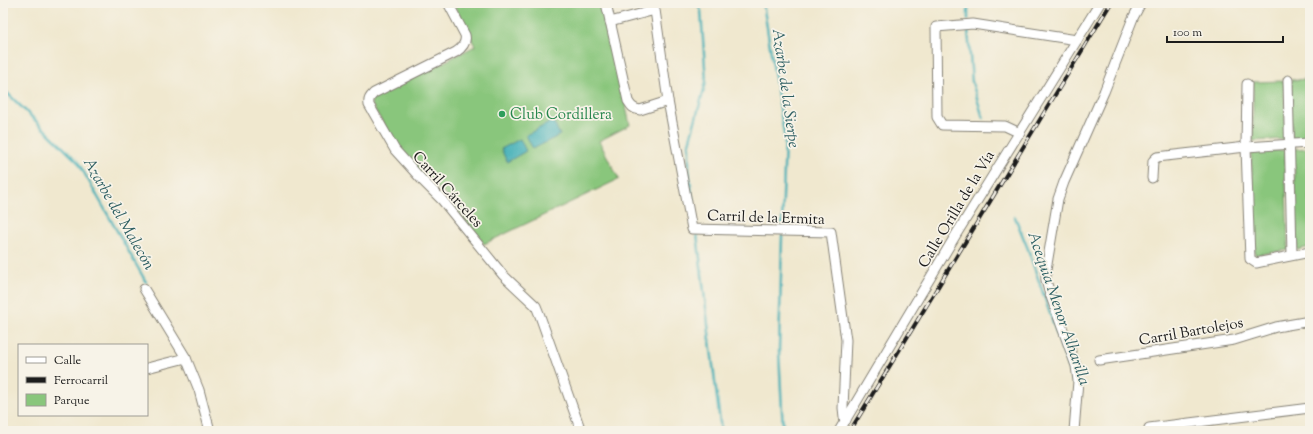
<svg xmlns="http://www.w3.org/2000/svg" width="1313" height="434" font-family="'Sorts Mill Goudy',serif">
<rect width="100%" height="100%" fill="#f7f3e8"/>
<filter id="ink" filterUnits="userSpaceOnUse"><feTurbulence type="fractalNoise" baseFrequency=".025" numOctaves="2"/><feDisplacementMap in="SourceGraphic" scale="8" xChannelSelector="R" yChannelSelector="G"/><feConvolveMatrix kernelMatrix="1 2 1 2 8 2 1 2 1" color-interpolation-filters="sRGB"/></filter>
<filter id="wash" filterUnits="userSpaceOnUse"><feTurbulence type="fractalNoise" baseFrequency=".012" numOctaves="4" result="noise"/><feDisplacementMap in="SourceGraphic" scale="16" xChannelSelector="R" yChannelSelector="G"/><feGaussianBlur stdDeviation="0.9" result="paint"/><feColorMatrix in="noise" values="0 0 0 0 0 0 0 0 0 0 0 0 0 0 0 0 0 1.4 0 .05"/><feComposite in="paint" operator="in"/></filter>
<g filter="url(#wash)">
<rect width="100%" height="100%" fill="#f0e8cf"/>
<g fill="#89c67c" stroke="#52714c">
<path d="M 453,3 L 603,3 L 630,125 L 599,141 L 619,179 L 484,244 L 445,194 L 416,170 L 404,157 L 371,104 L 372,99 L 475,46 Z"/>
<path d="M 1310,79 L 1310,139 L 1292,139 L 1291,80 Z"/>
<path d="M 1284,81 L 1286,139 L 1253,141 L 1253,82 Z"/>
<path d="M 1310,148 L 1310,247 L 1297,250 L 1294,149 Z"/>
<path d="M 1285,150 L 1288,250 L 1255,255 L 1251,152 Z"/>
</g>
<g fill="#3fafb7" stroke="#2e666a">
<path d="M 553,121 L 560,135 L 533,149 L 526,135 Z"/>
<path d="M 520,139 L 526,151 L 507,162 L 501,149 Z"/>
</g>
<g fill="none" stroke-linecap="round" stroke-linejoin="round">
<g stroke="#3fafb7" stroke-width="2.5">
<path d="M 763,3 L 785,140 L 782,224"/>
<path d="M 968,19 L 968,3"/>
<path d="M 968,29 L 972,82 L 983,118"/>
<path d="M 3,89 L 78,162 L 146,282"/>
<path d="M 1015,217 L 1028,249 L 1074,384"/>
<path d="M 695,222 L 689,170 L 689,143 L 706,82 L 701,11 L 697,3"/>
<path d="M 697,234 L 721,431"/>
<path d="M 782,236 L 779,351 L 783,431"/>
</g>
</g>
</g>
<g filter="url(#ink)">
<g fill="none" stroke-linecap="round" stroke-linejoin="round">
<g stroke="#868276" stroke-width="11">
<g id="minor">
<path d="M 448,3 L 465,35 C 467,43 462,48 456,52 L 374,93 C 370,97 368,99 369,105 L 395,150 L 423,181 L 442,200 L 503,275 L 536,306 L 540,316 L 581,431"/>
<path d="M 606,3 L 628,101 C 631,106 633,109 640,110 L 668,101 L 692,229 L 831,232 L 846,340 L 843,408 L 844,417 L 846,420"/>
<path d="M 610,22 L 655,10 L 668,101"/>
<path d="M 1288,80 L 1292,255"/>
<path d="M 1247,84 L 1246,147 L 1250,259 L 1256,263 L 1310,252"/>
<path d="M 1020,133 L 1005,126 L 942,125 L 937,117 L 936,27 L 973,24 L 1077,40"/>
<path d="M 1152,178 L 1153,161 L 1157,157 L 1246,147 L 1310,143"/>
<path d="M 144,289 L 186,358 L 199,390 L 210,431"/>
<path d="M 1099,360 L 1234,340 L 1276,327 L 1310,321"/>
<path d="M 147,368 L 186,358"/>
<path d="M 1149,428 L 1310,408"/>
<path d="M 839,431 L 957,233 L 1100,3"/>
<path d="M 1074,431 L 1078,381 L 1076,366 L 1049,291 L 1046,280 L 1046,270 L 1058,199 L 1064,182 L 1104,92 L 1133,18 L 1141,3"/>
</g>
</g>
<use href="#minor" stroke="#fff" stroke-width="9"/>
<g stroke="#1c1c1c" stroke-width="4">
<path id="rail" d="M 850,431 L 1111,3"/>
</g>
<use href="#rail" stroke="#f7f3e8" stroke-width="2.5" stroke-dasharray="8" stroke-linecap="butt"/>
</g>
</g>
<circle fill="#2e9e5b" stroke="#f7f3e8" stroke-width="1.5" cx="502" cy="114" r="4"/>
<g text-anchor="middle" stroke-width="3.5" stroke-linejoin="round" paint-order="stroke">
<g font-size="15" fill="#27864d" stroke="#f7f3e8" text-anchor="start">
<text x="510" y="119">Club Cordillera</text>
</g>
<g font-size="15" fill="#1c1c1c" stroke="#f7f3e8">
<text transform="translate(448 189) rotate(48)" y="5">Carril Cárceles</text>
<text transform="translate(956 209) rotate(-59)" y="5">Calle Orilla de la Vía</text>
<text transform="translate(766 217) rotate(2)" y="5">Carril de la Ermita</text>
<text transform="translate(1191 331) rotate(-10)" y="5">Carril Bartolejos</text>
</g>
<g font-size="16" font-style="italic" fill="#2c5e62" stroke="#f7f3e8">
<text transform="translate(787 88) rotate(82)" y="6">Azarbe de la Sierpe</text>
<text transform="translate(120 213) rotate(60)" y="6">Azarbe del Malecón</text>
<text transform="translate(1060 308) rotate(71)" y="6">Acequia Menor Alharilla</text>
</g>
</g>
<rect width="1313" height="434" fill="none" stroke="#f7f3e8" stroke-width="16"/>
<rect x="18" y="344" width="130" height="72" fill="#f7f3e8" stroke="#9f9d96"/>
<rect x="26" y="357" width="20" height="6" fill="#ffffff" stroke="#9f9d96"/>
<text x="54" y="364" font-size="12" fill="#1c1c1c">Calle</text>
<rect x="26" y="377" width="20" height="6" fill="#1c1c1c" stroke="#9f9d96"/>
<text x="54" y="384" font-size="12" fill="#1c1c1c">Ferrocarril</text>
<rect x="26" y="394" width="20" height="12" fill="#89c67c" stroke="#9f9d96"/>
<text x="54" y="404" font-size="12" fill="#1c1c1c">Parque</text>
<path d="M1167 36v6h116v-6" fill="none" stroke="#1c1c1c" stroke-width="2"/>
<text x="1173" y="36" font-size="12" fill="#1c1c1c" stroke="#f7f3e8" stroke-width="3" paint-order="stroke">100 m</text>
</svg>
